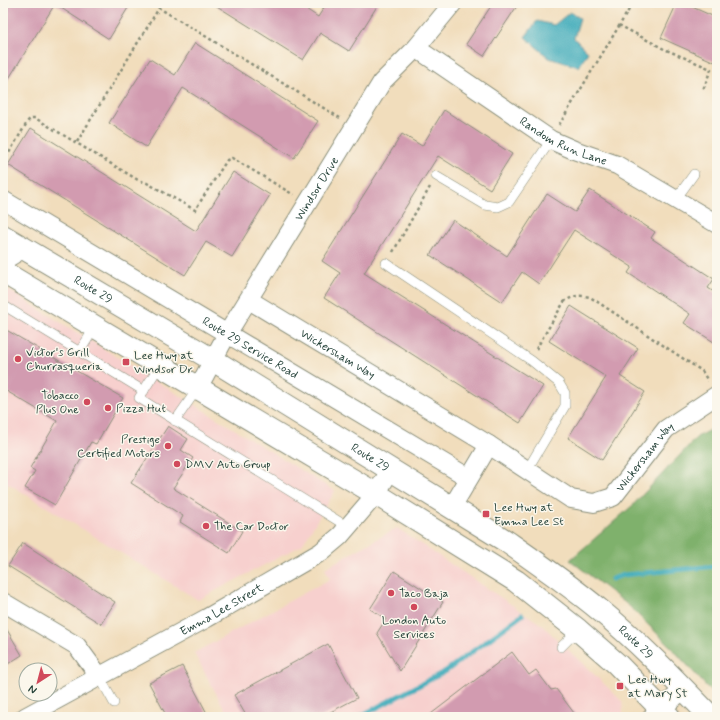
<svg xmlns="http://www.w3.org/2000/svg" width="720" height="720" font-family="Mynerve,sans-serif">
<rect width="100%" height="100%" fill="#fbf7ec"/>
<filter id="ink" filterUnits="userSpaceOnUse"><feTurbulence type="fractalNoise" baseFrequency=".025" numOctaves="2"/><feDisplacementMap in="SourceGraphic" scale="8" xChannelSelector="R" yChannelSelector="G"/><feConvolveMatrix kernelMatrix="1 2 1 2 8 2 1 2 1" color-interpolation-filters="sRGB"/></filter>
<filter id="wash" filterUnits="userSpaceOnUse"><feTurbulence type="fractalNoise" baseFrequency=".012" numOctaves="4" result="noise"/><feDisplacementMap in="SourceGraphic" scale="16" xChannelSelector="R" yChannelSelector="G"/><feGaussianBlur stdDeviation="0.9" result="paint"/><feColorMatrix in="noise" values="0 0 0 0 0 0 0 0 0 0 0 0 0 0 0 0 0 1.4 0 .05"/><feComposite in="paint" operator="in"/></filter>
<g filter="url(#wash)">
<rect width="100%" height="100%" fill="#f1ddbc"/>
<g fill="#f7d0ce">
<path d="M 3,287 L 335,491 L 302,545 L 198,600 L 9,484 L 3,488 Z"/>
<path d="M 397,528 L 542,625 L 622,701 L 623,714 L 621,717 L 229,717 L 194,653 L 330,579 L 325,568 Z"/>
</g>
<path fill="#7fb16c" stroke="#4f7750" d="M 717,426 L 717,698 L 670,646 L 628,605 L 570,560 L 632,506 L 697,437 Z"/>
<path fill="#3caaba" stroke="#2e7477" d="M 570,12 L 580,18 L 574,38 L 588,52 L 579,67 L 549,58 L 525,37 L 537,21 L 554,25 Z"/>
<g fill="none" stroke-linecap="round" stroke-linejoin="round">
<g stroke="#3caaba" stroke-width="5">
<path d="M 612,579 L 623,575 L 717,566"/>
<path d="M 359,717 L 446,671 L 522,615"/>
</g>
</g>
<g id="blocks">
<g fill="#d29bb0">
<path d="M 3,3 L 131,3 L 109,39 L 55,4 L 3,88 Z"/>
<path d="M 212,3 L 297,3 L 318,17 L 327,3 L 379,3 L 349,51 L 320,33 L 303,60 Z"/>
<path d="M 493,3 L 519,3 L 484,56 L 466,44 Z"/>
<path d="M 677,3 L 683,3 L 717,18 L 717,63 L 661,38 Z"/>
<path d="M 195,43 L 318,121 L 294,158 L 183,88 L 146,147 L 109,123 L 150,59 L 175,75 Z"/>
<path d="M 444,110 L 512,154 L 490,189 L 438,156 L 364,273 L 543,386 L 520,423 L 324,298 L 340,273 L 322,261 L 402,134 L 422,146 Z"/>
<path d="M 31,128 L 196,231 L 233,172 L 270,195 L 232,257 L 206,242 L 185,275 L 8,165 Z"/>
<path d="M 590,190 L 655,232 L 651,238 L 714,279 L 708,288 L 717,294 L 717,344 L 684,323 L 690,314 L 628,273 L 632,267 L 574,230 L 539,284 L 522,272 L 502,302 L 430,255 L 453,220 L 507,256 L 547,194 L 575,212 Z"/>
<path d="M 571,306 L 638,348 L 620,376 L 645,392 L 602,460 L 568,438 L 606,377 L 549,341 Z"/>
<path d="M 3,328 L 123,398 L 96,444 L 91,442 L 55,505 L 25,488 L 35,471 L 30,468 L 57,421 L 3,389 Z"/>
<path d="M 168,426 L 188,439 L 181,450 L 193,458 L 173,488 L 242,531 L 229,553 L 180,522 L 183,516 L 131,483 Z"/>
<path d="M 23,543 L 115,602 L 101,624 L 8,566 Z"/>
<path d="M 394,571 L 443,602 L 400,671 L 377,633 L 386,619 L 370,609 Z"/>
<path d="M 3,623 L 22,655 L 3,667 Z"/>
<path d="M 328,644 L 357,698 L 321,717 L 247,717 L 234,695 Z"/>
<path d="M 512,652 L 529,675 L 536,670 L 551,690 L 556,689 L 577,717 L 427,717 Z"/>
<path d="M 182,666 L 209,717 L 167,717 L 149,683 Z"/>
</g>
</g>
</g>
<g filter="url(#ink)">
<use href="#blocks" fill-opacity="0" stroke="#888d78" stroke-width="1"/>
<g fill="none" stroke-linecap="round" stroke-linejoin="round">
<g stroke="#888d78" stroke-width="10">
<g id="lane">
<path d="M 436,176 L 485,205 L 498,207 L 509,202 L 551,140"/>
<path d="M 676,199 L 694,174"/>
<path d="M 386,263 L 532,361 L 559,383 L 565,393 L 565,406 L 527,470"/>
<path d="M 3,305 L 144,391"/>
<path d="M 80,351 L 95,327"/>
<path d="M 160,365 L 139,398 L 348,527"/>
<path d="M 175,421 L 198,388"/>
<path d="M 561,647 L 578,630"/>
<path d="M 99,676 L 114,703"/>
</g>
</g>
<g stroke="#888d78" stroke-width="20">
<g id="street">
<path id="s1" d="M 416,48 L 551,140 L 574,150 L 617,165 L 717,224"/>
<path id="s2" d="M 3,200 L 469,478"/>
<path d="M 3,261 L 24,248"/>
<path id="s3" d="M 249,300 L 489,445"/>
<path id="s4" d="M 198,388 L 227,334 L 382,82 L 416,48 L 453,3"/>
<path id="s5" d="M 452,507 L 489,445 L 571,499 L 594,503 L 613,497 L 666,429 L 717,395"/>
<path d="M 3,602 L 77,646 L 99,676"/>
<path id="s6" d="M 25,717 L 207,618 L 321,552 L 340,536 L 376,494 L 391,469"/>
<path d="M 652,717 L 684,689"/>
</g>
</g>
<g stroke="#888d78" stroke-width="24">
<g id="primary">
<path id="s7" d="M 3,236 L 213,360 L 506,541 C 539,564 571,586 601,611 C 640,643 676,681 711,717"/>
<path d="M 3,272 L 376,494 L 516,581 L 578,630 L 617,664 L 669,717"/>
</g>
</g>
<g stroke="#888d78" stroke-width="2.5" stroke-dasharray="3 3" stroke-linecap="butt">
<path d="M 154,3 L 159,8 L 340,118"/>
<path d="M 619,25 L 664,49 L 711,69 L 703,90"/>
<path d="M 559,125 L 633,3"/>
<path d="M 77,142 L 159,8"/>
<path d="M 3,163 L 28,121 L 31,118 L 35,118 L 138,180 L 147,183 L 195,210 L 227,160 L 232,158 L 294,195"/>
<path d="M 393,252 L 430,187"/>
<path d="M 536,349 L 564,302 C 574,295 579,295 590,297 L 702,371 L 708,381"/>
</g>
<use href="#lane" stroke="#fff" stroke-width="9"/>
<use href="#street" stroke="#fff" stroke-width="18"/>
<use href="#primary" stroke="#fff" stroke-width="22"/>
</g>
</g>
<g fill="#d1495b" stroke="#fbf7ec" stroke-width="1.5">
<circle cx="18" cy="359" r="4"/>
<rect x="122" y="358" width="8" height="8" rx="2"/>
<circle cx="87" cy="402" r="4"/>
<circle cx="108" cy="408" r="4"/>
<circle cx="168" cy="446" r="4"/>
<circle cx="177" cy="464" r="4"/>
<rect x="482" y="510" width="8" height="8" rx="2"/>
<circle cx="206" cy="526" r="4"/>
<circle cx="391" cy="593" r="4"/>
<circle cx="414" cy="607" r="4"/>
<rect x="616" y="682" width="8" height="8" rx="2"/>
</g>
<g text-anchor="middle" stroke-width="3" stroke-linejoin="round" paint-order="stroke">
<g font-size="12" fill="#1f3d34" stroke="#fbf7ec">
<text dy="4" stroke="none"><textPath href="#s1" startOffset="175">Random Run Lane</textPath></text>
<text dy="4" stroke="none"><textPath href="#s4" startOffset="232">Windsor Drive</textPath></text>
<text dy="4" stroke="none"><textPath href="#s7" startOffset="105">Route 29</textPath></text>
<text dy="4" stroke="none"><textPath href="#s2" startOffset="288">Route 29 Service Road</textPath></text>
<text dy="4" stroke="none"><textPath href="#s3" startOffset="104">Wickersham Way</textPath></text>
<text dy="4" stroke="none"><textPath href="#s7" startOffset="429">Route 29</textPath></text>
<text dy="4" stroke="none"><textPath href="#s5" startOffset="265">Wickersham Way</textPath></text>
<text dy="4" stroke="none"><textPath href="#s6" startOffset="224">Emma Lee Street</textPath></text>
<text dy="4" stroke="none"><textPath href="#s7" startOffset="753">Route 29</textPath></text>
</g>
<g font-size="12" fill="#1f3d34" stroke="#fbf7ec" text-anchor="start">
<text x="26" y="356">Victor's Grill<tspan x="26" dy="14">Churrasqueria</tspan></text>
<text x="134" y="359">Lee Hwy at<tspan x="134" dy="14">Windsor Dr</tspan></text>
<text x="79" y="399" text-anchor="end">Tobacco<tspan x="79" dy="14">Plus One</tspan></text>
<text x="116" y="412">Pizza Hut</text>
<text x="160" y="443" text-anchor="end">Prestige<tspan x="160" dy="14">Certified Motors</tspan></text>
<text x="185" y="468">DMV Auto Group</text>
<text x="494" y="511">Lee Hwy at<tspan x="494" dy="14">Emma Lee St</tspan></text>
<text x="214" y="530">The Car Doctor</text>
<text x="399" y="597">Taco Baja</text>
<text x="414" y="624" text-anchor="middle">London Auto<tspan x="414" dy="14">Services</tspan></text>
<text x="628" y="683">Lee Hwy<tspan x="628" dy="14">at Mary St</tspan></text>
</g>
</g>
<rect width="720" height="720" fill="none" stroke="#fbf7ec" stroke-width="16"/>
<g transform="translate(38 682) rotate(216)"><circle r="19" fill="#fbf7ec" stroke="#a3ada2"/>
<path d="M0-3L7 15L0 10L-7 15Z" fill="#d1495b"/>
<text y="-6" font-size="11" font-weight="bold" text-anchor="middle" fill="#1f3d34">N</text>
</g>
</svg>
